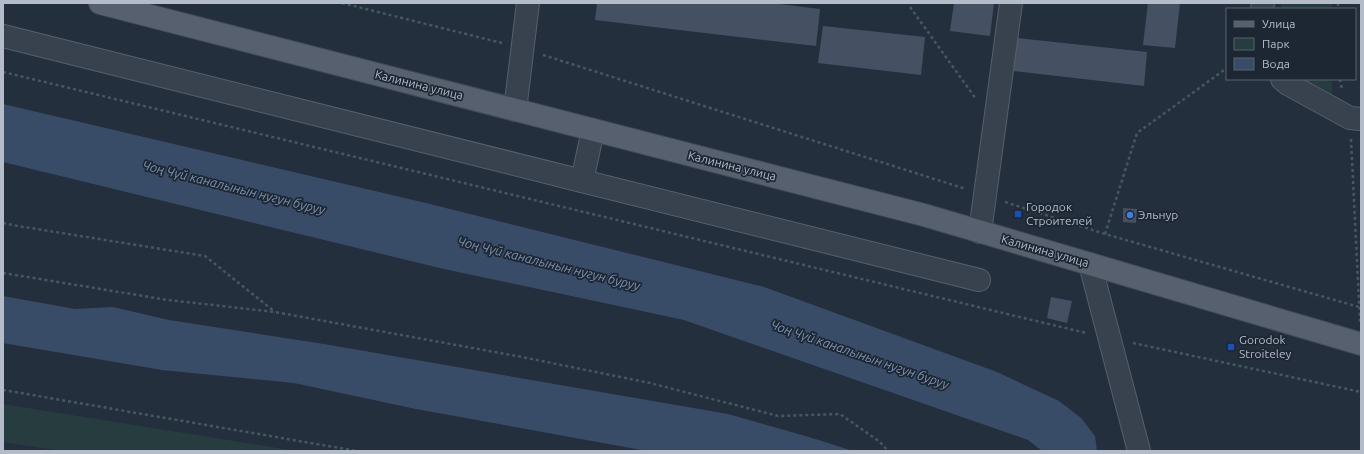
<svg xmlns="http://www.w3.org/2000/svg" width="1364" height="454" font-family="Ubuntu,sans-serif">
<rect width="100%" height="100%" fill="#242f3e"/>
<g fill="#263c3f">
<rect x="1281" y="3" width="51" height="6"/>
<path d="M 1302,79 L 1332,79 L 1332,102 Z"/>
<path d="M 3,404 L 296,451 L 62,451 L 3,442 Z"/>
</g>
<g fill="#394c67">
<path d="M 3,104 L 426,203 L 764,287 L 997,372 L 1059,401 L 1081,418 L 1095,436 L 1097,451 L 1042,451 L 1028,440 L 684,320 L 444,269 L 3,162 Z"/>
<path d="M 3,296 L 75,309 L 113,307 L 169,320 L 324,344 L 728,414 L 809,437 L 853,451 L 647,451 L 416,409 L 294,383 L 162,370 L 3,343 Z"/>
</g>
<g fill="#455162">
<path d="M 597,3 L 771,3 L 820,9 L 816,46 L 595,20 Z"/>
<path d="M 954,3 L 994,3 L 990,36 L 950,31 Z"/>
<path d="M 1148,3 L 1180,3 L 1175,48 L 1143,45 Z"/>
<path d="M 823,26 L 925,37 L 921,75 L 818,63 Z"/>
<path d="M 1017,38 L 1147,52 L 1144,86 L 1013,71 Z"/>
<path d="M 1123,208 L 1137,209 L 1136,223 L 1123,222 Z"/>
<path d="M 1051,297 L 1072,301 L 1067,323 L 1047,318 Z"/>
</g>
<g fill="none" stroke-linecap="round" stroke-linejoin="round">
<g stroke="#565f6c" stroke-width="24">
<g id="minor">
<path d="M 1262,9 L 1263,3"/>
<path d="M 3,36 L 582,181"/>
<path d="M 1282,79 L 1288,84 L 1350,118 L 1361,119"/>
<path d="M 515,110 L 528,3"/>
<path d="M 593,130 L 582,181 L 979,280"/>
<path d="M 980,232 L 1011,3"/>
<path d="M 1090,264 L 1139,451"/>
</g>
</g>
<g stroke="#414a57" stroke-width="24">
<path id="major" d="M 100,3 L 924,215 L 1361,344"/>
</g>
<g stroke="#44595c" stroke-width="2.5" stroke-dasharray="3 3" stroke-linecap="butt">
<path d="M 342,3 L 502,43"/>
<path d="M 1338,3 L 1338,9"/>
<path d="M 1053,4 L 1053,3"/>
<path d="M 910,7 L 976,99"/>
<path d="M 543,55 L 966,189"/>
<path d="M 3,72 L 1086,333"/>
<path d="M 1340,79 L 1342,90"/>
<path d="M 1351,139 L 1360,322"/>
<path d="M 1005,202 L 1105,234 L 1359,307"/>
<path d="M 3,223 L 18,226 L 205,256 L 275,312"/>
<path d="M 1105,234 L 1137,133 L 1227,68"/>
<path d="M 3,273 L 168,300 L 275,312 L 522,357 L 650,383 L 778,416 L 840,414 L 880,442 L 888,451"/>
<path d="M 1133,343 L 1361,392"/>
<path d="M 3,390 L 357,451"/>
</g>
<use href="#minor" stroke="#38414e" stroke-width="22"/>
<use href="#major" stroke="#56606e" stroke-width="22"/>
</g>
<g fill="#1a4fb4" stroke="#1d2633" stroke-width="1.5">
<rect x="1014" y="210" width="8" height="8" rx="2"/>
<rect x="1227" y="343" width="8" height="8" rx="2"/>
</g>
<circle fill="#3f7fe0" stroke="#1d2633" stroke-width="1.5" cx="1130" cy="215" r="4"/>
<g text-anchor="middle" stroke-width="3.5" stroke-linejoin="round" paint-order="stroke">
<g font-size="12" fill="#b4bcc9" stroke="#1d2633">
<text transform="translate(419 85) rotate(14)" y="4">Калинина улица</text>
<text transform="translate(732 166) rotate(14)" y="4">Калинина улица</text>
<text transform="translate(1045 251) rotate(16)" y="4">Калинина улица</text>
</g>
<g font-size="12" fill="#b4bcc9" stroke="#1d2633" text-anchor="start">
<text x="1026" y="211">Городок<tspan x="1026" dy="14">Строителей</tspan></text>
<text x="1138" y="219">Эльнур</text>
<text x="1239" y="344">Gorodok<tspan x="1239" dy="14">Stroiteley</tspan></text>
</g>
<g font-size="13" font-style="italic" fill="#7c92b1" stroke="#1d2633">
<text transform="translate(234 187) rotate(14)" y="5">Чоң Чүй каналынын нугун буруу</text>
<text transform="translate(549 263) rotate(14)" y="5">Чоң Чүй каналынын нугун буруу</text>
<text transform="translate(860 354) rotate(19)" y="5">Чоң Чүй каналынын нугун буруу</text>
</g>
</g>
<rect width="1364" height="454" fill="none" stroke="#b4bcc9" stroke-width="8"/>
<rect x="1226" y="8" width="130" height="72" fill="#1d2633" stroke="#59626f"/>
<rect x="1234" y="21" width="20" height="6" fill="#56606e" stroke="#59626f"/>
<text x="1262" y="28" font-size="12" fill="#b4bcc9">Улица</text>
<rect x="1234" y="38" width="20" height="12" fill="#263c3f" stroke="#59626f"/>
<text x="1262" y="48" font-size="12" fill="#b4bcc9">Парк</text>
<rect x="1234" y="58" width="20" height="12" fill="#394c67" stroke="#59626f"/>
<text x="1262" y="68" font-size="12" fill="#b4bcc9">Вода</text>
</svg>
